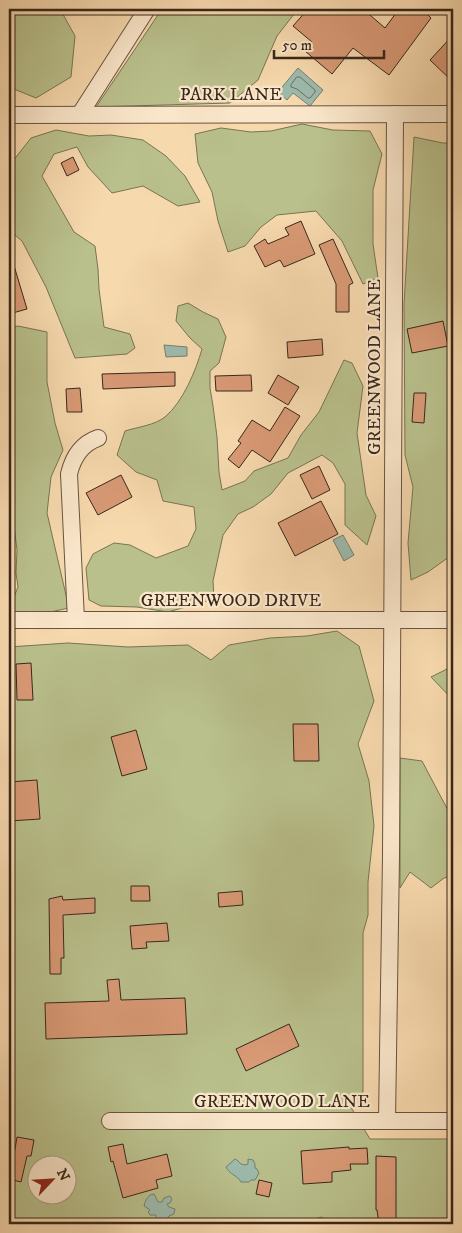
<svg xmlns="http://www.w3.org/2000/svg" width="462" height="1233" font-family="'IM FELL DW Pica',serif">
<rect width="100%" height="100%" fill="#f7d9ae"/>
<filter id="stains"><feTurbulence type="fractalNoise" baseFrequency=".004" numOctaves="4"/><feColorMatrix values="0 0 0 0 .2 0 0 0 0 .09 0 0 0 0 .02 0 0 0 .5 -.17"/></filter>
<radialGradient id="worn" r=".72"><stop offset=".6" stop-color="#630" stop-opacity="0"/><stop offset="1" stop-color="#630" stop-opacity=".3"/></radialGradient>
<g fill="#b9c08c" stroke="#787454" fill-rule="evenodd">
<path d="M 9,9 L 60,9 L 75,36 L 71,77 L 36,98 L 9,87 Z"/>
<path d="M 162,9 L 298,9 L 277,36 L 258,80 L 230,103 L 96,107 Z"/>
<path d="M 302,124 L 333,130 L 370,131 L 382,154 L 373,190 L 373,244 L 378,278 L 363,284 L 342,241 L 316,211 L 277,215 L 261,227 L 245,246 L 228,252 L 218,221 L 212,192 L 198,163 L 195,134 L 221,128 L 251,132 L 271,131 Z"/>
<path d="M 56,130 L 89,136 L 111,135 L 143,140 L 166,156 L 185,176 L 200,202 L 178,206 L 143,186 L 112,193 L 88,167 L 77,147 L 54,154 L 42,176 L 74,232 L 95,246 L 98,269 L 99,289 L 104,327 L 130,334 L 135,348 L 127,354 L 75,358 L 46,287 L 22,241 L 9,230 L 9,160 L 13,161 L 31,138 Z"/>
<path d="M 414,137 L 443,143 L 453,143 L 453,548 L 449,557 L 428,572 L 411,580 L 408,543 L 413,487 L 405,455 L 404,304 Z"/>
<path d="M 188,303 L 203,312 L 218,319 L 226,337 L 219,363 L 210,371 L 210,388 L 213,406 L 217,437 L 219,472 L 222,490 L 245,481 L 254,471 L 288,458 L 301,435 L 319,412 L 344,360 L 352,363 L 363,386 L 357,433 L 366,495 L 376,516 L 367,545 L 345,525 L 345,484 L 333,463 L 322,455 L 288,473 L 271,494 L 253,507 L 238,514 L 223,535 L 213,581 L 214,599 L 168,612 L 137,607 L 101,606 L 89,600 L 86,568 L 93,554 L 114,543 L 130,545 L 156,558 L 188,546 L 196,529 L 194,507 L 163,501 L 157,480 L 136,472 L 117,455 L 125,431 C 138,427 155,425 165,417 C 183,402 196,370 202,349 L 190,338 L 176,321 L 178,306 Z"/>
<path d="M 18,326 L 47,332 L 47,382 L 55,423 L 63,450 L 51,477 L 47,513 L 69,608 L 31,616 L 9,612 L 9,609 L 18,587 L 16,573 L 17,550 L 12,510 L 9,504 L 9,328 Z"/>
<path d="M 337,631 L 359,646 L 374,701 L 358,744 L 369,781 L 374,826 L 368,882 L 368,915 L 363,933 L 363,1092 L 349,1104 L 370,1139 L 453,1139 L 453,1224 L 335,1224 L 321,1217 L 303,1224 L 9,1224 L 9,647 L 68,643 L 128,647 L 188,645 L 211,660 L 229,645 L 270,638 L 307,636 ZM 38,1166 L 68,1166 L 68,1196 L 38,1196 Z"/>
<path d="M 453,666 L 453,700 L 431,677 Z"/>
<path d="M 400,758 L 422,761 L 451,816 L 453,817 L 453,876 L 444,878 L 431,888 L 410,872 L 400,888 Z"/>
</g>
<g fill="#9dbaac" stroke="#757f72">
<path d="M 298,68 L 323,90 L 310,106 L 293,93 L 287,100 L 278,92 Z"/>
<path d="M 164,345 L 187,347 L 187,356 L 166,357 Z"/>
<path d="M 343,535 L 354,555 L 344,561 L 333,540 Z"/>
<path d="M 235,1159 L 237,1160 L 241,1164 L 245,1165 L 248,1164 L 248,1159 L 253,1160 L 255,1164 L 255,1168 L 257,1169 L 259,1173 L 255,1180 L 251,1180 L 249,1182 L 241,1182 C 238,1176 229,1174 226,1167 Z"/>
<path d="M 154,1194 L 158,1202 L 162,1202 L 164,1198 L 170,1196 L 172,1199 L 170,1203 L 167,1204 L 169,1207 L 175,1209 L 174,1214 L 169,1216 L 166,1220 L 156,1219 L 156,1215 L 150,1215 L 148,1212 L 150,1210 L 144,1206 C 145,1201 147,1198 150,1195 Z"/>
</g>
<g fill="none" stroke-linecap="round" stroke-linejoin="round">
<path stroke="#6a7064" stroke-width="1" d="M 297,77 L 300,77 L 315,90 L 315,92 L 310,98 L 308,98 L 297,89 L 291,87 L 291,85 Z"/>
</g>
<g fill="#d99a76" stroke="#38271b">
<path d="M 308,9 L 363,9 L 385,28 L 399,9 L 422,9 L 431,18 L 389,75 L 353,48 L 332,74 L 305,51 L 312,42 L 293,26 Z"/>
<path d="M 453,35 L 453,82 L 430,60 Z"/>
<path d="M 73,157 L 79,170 L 67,176 L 61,163 Z"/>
<path d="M 301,221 L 315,254 L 284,267 L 280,260 L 265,267 L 254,246 L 265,239 L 268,244 L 289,235 L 285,228 Z"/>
<path d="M 333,239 L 353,283 L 349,285 L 349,312 L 336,312 L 336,284 L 319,245 Z"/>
<path d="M 9,259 L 12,259 L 27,309 L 9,314 Z"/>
<path d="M 443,321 L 448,346 L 412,353 L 407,329 Z"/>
<path d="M 322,339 L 323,355 L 288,358 L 287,342 Z"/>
<path d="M 175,372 L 175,386 L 103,389 L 102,374 Z"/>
<path d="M 251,375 L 252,391 L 216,391 L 215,376 Z"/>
<path d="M 278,375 L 299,387 L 288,405 L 268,393 Z"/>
<path d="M 80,388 L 82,412 L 67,412 L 66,389 Z"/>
<path d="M 414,393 L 426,393 L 424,423 L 412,422 Z"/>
<path d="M 285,407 L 300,416 L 270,462 L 252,450 L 239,468 L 228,459 L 241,443 L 238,441 L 252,420 L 270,431 Z"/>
<path d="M 319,466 L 330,490 L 312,499 L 300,475 Z"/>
<path d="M 121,475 L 132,497 L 98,515 L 86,493 Z"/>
<path d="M 321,501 L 338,534 L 295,556 L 278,523 Z"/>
<path d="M 31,663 L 33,700 L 17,700 L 16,664 Z"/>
<path d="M 293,724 L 318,724 L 319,761 L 294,761 Z"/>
<path d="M 136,730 L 147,769 L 122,776 L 111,737 Z"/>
<path d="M 37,780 L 40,819 L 9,821 L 9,782 Z"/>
<path d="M 131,886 L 149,886 L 150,901 L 131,901 Z"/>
<path d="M 242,891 L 243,905 L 219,907 L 218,893 Z"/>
<path d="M 62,896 L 63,900 L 95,898 L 95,913 L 63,915 L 64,958 L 61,958 L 61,974 L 50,974 L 49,899 Z"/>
<path d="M 167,923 L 169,941 L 146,942 L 147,948 L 132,949 L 130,926 Z"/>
<path d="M 119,979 L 121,1000 L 185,998 L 187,1034 L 46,1039 L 45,1003 L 109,1001 L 107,980 Z"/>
<path d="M 289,1024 L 299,1046 L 246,1071 L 236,1049 Z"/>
<path d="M 17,1137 L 34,1140 L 31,1156 L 27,1156 L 21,1182 L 9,1179 L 9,1154 L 14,1155 Z"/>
<path d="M 123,1144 L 127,1164 L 167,1154 L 172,1176 L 156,1180 L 158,1188 L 123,1198 L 113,1161 L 111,1162 L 108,1147 Z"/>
<path d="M 349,1147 L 349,1149 L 367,1148 L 368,1164 L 350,1164 L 351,1170 L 332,1172 L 332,1182 L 303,1184 L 301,1151 Z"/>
<path d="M 376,1156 L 396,1157 L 396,1224 L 379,1224 L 377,1210 L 376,1210 Z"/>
<path d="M 259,1180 L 272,1183 L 269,1197 L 256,1194 Z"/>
</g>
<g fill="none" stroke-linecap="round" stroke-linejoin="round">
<g stroke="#685440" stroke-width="18">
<g id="minor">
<path d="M 80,114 L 147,9"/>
<path d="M 9,115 L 453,114"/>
<path d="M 9,620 L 453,620"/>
<path d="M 76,620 L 69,474 C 73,457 81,444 98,438"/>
<path d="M 110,1121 L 453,1121"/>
<path d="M 387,1121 L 391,856 L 395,114"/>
</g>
</g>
<use href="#minor" stroke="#fae6ca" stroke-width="16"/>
</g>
<g text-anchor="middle" stroke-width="4.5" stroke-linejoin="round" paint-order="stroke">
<g font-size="18" fill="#38271b" stroke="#fae6ca">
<text x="231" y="100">PARK LANE</text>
<text transform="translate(374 367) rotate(-90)" y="6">GREENWOOD LANE</text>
<text x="231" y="606">GREENWOOD DRIVE</text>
<text x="282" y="1107">GREENWOOD LANE</text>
</g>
</g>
<rect width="462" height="1233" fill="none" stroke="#f7d9ae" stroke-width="30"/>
<rect x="10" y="10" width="442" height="1213" fill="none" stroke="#38271b" stroke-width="2.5"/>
<rect x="15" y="15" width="432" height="1203" fill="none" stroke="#38271b"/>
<g transform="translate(52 1180) rotate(65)"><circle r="24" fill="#fae6ca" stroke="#ac9a84"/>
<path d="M0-4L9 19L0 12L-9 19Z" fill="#8f2418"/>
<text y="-8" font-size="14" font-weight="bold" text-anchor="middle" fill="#38271b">N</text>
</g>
<path d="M274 50v8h110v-8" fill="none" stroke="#38271b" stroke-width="2.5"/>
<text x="282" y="50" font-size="15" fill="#38271b" stroke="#fae6ca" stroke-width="4" paint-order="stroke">50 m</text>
<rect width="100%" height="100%" filter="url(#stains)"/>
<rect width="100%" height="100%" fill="url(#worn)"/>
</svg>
